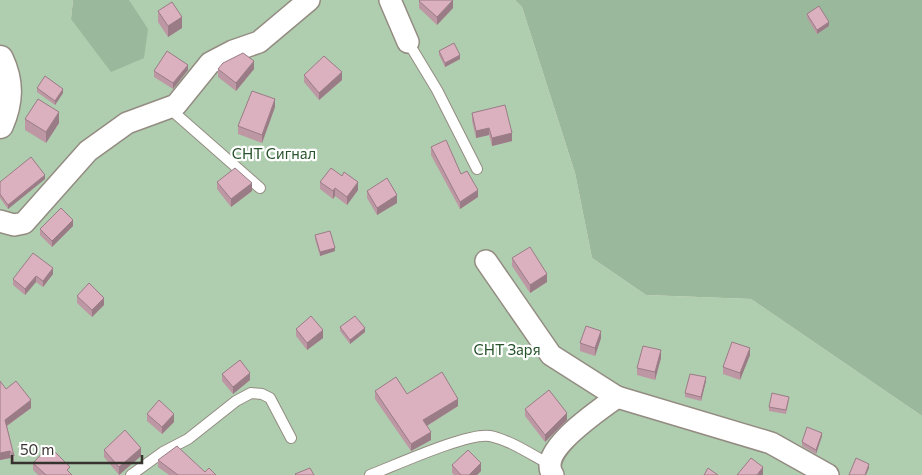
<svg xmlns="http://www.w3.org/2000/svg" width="922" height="475" font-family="Commissioner,sans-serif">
<rect width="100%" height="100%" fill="#fcf3e8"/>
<path fill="#afcdaf" d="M 0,0 L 73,0 L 71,19 L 130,3 L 129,0 L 515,0 L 522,7 L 575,173 L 592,258 L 646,295 L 751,299 L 922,416 L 922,475 L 0,475 Z"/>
<g fill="#9ab89b">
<path d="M 73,0 L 129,0 L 148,29 L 144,58 L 111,72 L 71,19 Z"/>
<path d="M 515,0 L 922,0 L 922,416 L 751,299 L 646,295 L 592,258 L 575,173 L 522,7 Z"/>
</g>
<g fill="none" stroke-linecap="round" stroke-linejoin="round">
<g stroke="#948c82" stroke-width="12">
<g id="service">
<path d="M 408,42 L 437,90 L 477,169"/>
<path d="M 169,108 L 260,188"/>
<path d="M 131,475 L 163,452 L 188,439 L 236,401 L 251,393 L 262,394 L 270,398 L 291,438"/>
<path d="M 370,475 C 394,466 468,432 490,436 C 510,440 532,455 549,464"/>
</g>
</g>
<g stroke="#948c82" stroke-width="24">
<g id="minor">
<path d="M 390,0 L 408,42"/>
<path d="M 0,221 L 14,225 L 24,223 L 88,151 L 127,123 L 176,105 L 210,63 L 233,51 L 259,42 L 309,0"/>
<path d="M 486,261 L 551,355 L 617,397 L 771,443 L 828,475"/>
<path d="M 553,475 C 536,451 600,410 617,397"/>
</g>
</g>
<g stroke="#948c82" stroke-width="29">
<path id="tertiary" d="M 0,59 C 11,82 10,102 0,125"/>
</g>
<use href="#service" stroke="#fff" stroke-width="10"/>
<use href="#minor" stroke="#fff" stroke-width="21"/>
<use href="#tertiary" stroke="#fff" stroke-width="26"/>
</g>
<g fill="#bd98a4">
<path d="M 419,1 L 453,8 L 437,25 L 419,8 Z"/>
<path d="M 158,11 L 182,28 L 168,37 L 158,22 Z"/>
<path d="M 807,14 L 829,26 L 817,34 L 807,18 Z"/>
<path d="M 439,51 L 460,59 L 445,67 L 439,55 Z"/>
<path d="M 218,69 L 254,69 L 236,91 L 218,77 Z"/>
<path d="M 188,70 L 173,89 L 154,77 L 154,71 Z"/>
<path d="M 304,75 L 342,80 L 319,100 L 304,82 Z"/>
<path d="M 37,88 L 63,93 L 55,105 L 37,92 Z"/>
<path d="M 275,107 L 262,143 L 238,134 L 238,126 Z"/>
<path d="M 472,113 L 512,141 L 492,146 L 489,135 L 476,138 L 472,121 Z"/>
<path d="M 25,119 L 59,123 L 46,143 L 25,130 Z"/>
<path d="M 431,147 L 461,174 L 478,197 L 460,209 L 431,155 Z"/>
<path d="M 45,179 L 8,209 L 0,198 L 0,182 Z"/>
<path d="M 217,182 L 252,191 L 231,207 L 217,189 Z"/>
<path d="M 320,182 L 358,190 L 347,205 L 335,196 L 333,199 L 320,189 Z"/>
<path d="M 367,191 L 397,203 L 377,215 L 367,198 Z"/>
<path d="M 73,226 L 52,247 L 40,235 L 40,229 Z"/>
<path d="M 315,235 L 335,251 L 320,256 L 315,239 Z"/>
<path d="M 512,258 L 547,282 L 530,293 L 512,266 Z"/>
<path d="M 53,268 L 53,274 L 43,287 L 36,282 L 25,295 L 13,285 L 13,279 Z"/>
<path d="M 77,296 L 104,305 L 92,317 L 77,303 Z"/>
<path d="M 340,327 L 365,332 L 350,344 L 340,331 Z"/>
<path d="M 296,329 L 323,338 L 307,350 L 296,336 Z"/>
<path d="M 601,338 L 595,356 L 580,351 L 580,343 Z"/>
<path d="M 750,355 L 740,380 L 723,374 L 723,367 Z"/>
<path d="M 661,358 L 655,380 L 637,375 L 637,368 Z"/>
<path d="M 222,374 L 250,380 L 233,394 L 222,381 Z"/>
<path d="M 0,381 L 6,389 L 31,408 L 7,426 L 14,456 L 14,463 L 10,458 L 0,460 Z"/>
<path d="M 706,381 L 701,401 L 685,397 L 685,393 Z"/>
<path d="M 375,391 L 407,394 L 458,406 L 427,426 L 431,440 L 411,451 L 375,399 Z"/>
<path d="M 789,400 L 786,414 L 769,411 L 769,407 Z"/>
<path d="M 525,409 L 567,420 L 545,442 L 525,416 Z"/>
<path d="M 147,414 L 174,422 L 162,434 L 147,421 Z"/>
<path d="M 822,436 L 816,454 L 802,446 L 802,442 Z"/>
<path d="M 104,450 L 141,456 L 119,475 L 104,457 Z"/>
<path d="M 158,460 L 205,472 L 216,475 L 169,475 L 158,467 Z"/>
<path d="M 33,463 L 70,473 L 72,475 L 38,475 L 33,470 Z"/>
<path d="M 452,465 L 481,471 L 477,475 L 454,475 L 452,473 Z"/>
</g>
<g fill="#9a7c86">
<path d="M 453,0 L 453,8 L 437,25 L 437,17 Z"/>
<path d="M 182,17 L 182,28 L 168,37 L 168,26 Z"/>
<path d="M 829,22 L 829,26 L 817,34 L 817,30 Z"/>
<path d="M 460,55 L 460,59 L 445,67 L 445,63 Z"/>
<path d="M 254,61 L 254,69 L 236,91 L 236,83 Z"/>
<path d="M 188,65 L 188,70 L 173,89 L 173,83 Z"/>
<path d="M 342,72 L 342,80 L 319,100 L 319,93 Z"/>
<path d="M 63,89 L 63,93 L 55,105 L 55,101 Z"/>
<path d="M 275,99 L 275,107 L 262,143 L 262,135 Z"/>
<path d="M 59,112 L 59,123 L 46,143 L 46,132 Z"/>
<path d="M 489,128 L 489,135 L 476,138 L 476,131 Z"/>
<path d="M 512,133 L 512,141 L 492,146 L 492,138 Z"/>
<path d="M 45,175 L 45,179 L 8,209 L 8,205 Z"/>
<path d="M 358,182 L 358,190 L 347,205 L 347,197 Z"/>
<path d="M 252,183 L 252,191 L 231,207 L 231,199 Z"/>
<path d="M 335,188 L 335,196 L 333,199 L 333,191 Z"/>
<path d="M 478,190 L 478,197 L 460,209 L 460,202 Z"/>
<path d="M 397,195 L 397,203 L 377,215 L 377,208 Z"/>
<path d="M 73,220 L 73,226 L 52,247 L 52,241 Z"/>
<path d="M 335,248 L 335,251 L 320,256 L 320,252 Z"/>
<path d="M 53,268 L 53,274 L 43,287 L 43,281 Z"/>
<path d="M 547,274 L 547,282 L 530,293 L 530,285 Z"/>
<path d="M 36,276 L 36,282 L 25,295 L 25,289 Z"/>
<path d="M 104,298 L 104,305 L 92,317 L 92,310 Z"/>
<path d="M 365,328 L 365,332 L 350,344 L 350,340 Z"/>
<path d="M 323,330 L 323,338 L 307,350 L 307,343 Z"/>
<path d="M 601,331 L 601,338 L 595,356 L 595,348 Z"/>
<path d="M 750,348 L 750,355 L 740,380 L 740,373 Z"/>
<path d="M 661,350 L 661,358 L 655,380 L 655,372 Z"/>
<path d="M 250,373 L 250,380 L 233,394 L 233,387 Z"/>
<path d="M 706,377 L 706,381 L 701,401 L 701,397 Z"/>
<path d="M 458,399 L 458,406 L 423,428 L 423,420 Z"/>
<path d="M 31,400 L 31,408 L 5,427 L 5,420 Z"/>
<path d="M 567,413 L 567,420 L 545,442 L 545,435 Z"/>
<path d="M 174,414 L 174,422 L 162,434 L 162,427 Z"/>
<path d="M 431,432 L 431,440 L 411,451 L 411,444 Z"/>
<path d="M 822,433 L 822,436 L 816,454 L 816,450 Z"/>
<path d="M 141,448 L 141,456 L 119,475 L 119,467 Z"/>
<path d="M 10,451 L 10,458 L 0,460 L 0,453 Z"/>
<path d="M 481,463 L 481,471 L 477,475 L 469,475 Z"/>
<path d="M 869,464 L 869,468 L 866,475 L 865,475 Z"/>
<path d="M 763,467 L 763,475 L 757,475 Z"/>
</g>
<g fill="#dcb1bf" stroke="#9a7c86">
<path d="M 420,0 L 453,0 L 437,17 L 419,1 Z"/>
<path d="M 172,2 L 182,17 L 168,26 L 158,11 Z"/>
<path d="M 819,6 L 829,22 L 817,30 L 807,14 Z"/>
<path d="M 454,43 L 460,55 L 445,63 L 439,51 Z"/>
<path d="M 167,51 L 188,65 L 173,83 L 154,71 Z"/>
<path d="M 243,53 L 254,61 L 236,83 L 218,69 L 223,63 Z"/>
<path d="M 324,56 L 342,72 L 319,93 L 304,75 Z"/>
<path d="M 45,76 L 63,89 L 55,101 L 37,88 Z"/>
<path d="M 252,91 L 275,99 L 262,135 L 238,126 Z"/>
<path d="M 38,99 L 59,112 L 46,132 L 25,119 Z"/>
<path d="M 505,105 L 512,133 L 492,138 L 489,128 L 476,131 L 472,113 Z"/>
<path d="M 446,140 L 461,174 L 467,171 L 478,190 L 460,202 L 431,147 Z"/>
<path d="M 31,157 L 45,175 L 8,205 L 0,194 L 0,182 Z"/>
<path d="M 235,168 L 252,183 L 231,199 L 217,182 Z"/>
<path d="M 331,168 L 342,176 L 344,172 L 358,182 L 347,197 L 335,188 L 333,191 L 320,182 Z"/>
<path d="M 387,178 L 397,195 L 377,208 L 367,191 Z"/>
<path d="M 61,208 L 73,220 L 52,241 L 40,229 Z"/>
<path d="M 330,231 L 335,248 L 320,252 L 315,235 Z"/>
<path d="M 530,247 L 547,274 L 530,285 L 512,258 Z"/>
<path d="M 33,253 L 53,268 L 43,281 L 36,276 L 25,289 L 13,279 Z"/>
<path d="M 89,283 L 104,298 L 92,310 L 77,296 Z"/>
<path d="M 311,316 L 323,330 L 307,343 L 296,329 Z"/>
<path d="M 355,316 L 365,328 L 350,340 L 340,327 Z"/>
<path d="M 586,326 L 601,331 L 595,348 L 580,343 Z"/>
<path d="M 732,342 L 750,348 L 740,373 L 723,367 Z"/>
<path d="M 643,346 L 661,350 L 655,372 L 637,368 Z"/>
<path d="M 240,360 L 250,373 L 233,387 L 222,374 Z"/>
<path d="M 442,372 L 458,399 L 423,420 L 431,432 L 411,444 L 375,391 L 396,377 L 407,394 Z"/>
<path d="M 690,374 L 706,377 L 701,397 L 685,393 Z"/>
<path d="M 0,381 L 6,389 L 16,381 L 31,400 L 5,420 L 14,456 L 10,451 L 0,453 Z"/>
<path d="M 549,390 L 567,413 L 545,435 L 525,409 Z"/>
<path d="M 772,393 L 789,397 L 786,410 L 769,407 Z"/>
<path d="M 159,400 L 174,414 L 162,427 L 147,414 Z"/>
<path d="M 807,427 L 822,433 L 816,450 L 802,442 Z"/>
<path d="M 125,430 L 141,448 L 119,467 L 104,450 Z"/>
<path d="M 49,446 L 70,467 L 67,470 L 72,475 L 46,475 L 33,463 Z"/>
<path d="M 177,446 L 205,472 L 209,468 L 216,475 L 178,475 L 158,460 Z"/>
<path d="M 468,450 L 481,463 L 469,475 L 461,475 L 452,465 Z"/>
<path d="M 751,458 L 763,467 L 757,475 L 737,475 Z"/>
<path d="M 856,458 L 869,464 L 865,475 L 849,475 Z"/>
<path d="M 310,468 L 314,475 L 296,475 L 295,474 Z"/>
<path d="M 708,468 L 718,475 L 704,475 Z"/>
</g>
<g text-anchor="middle" stroke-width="4.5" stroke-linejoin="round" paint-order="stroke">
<g font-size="15" fill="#27532b" stroke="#fff">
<text x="274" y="159">СНТ Сигнал</text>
<text x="507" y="355">СНТ Заря</text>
</g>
</g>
<path d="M12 455v8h130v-8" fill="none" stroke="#36332f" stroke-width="2.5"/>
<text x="20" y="455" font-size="15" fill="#36332f" stroke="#ffffff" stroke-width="4" paint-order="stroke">50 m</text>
</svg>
